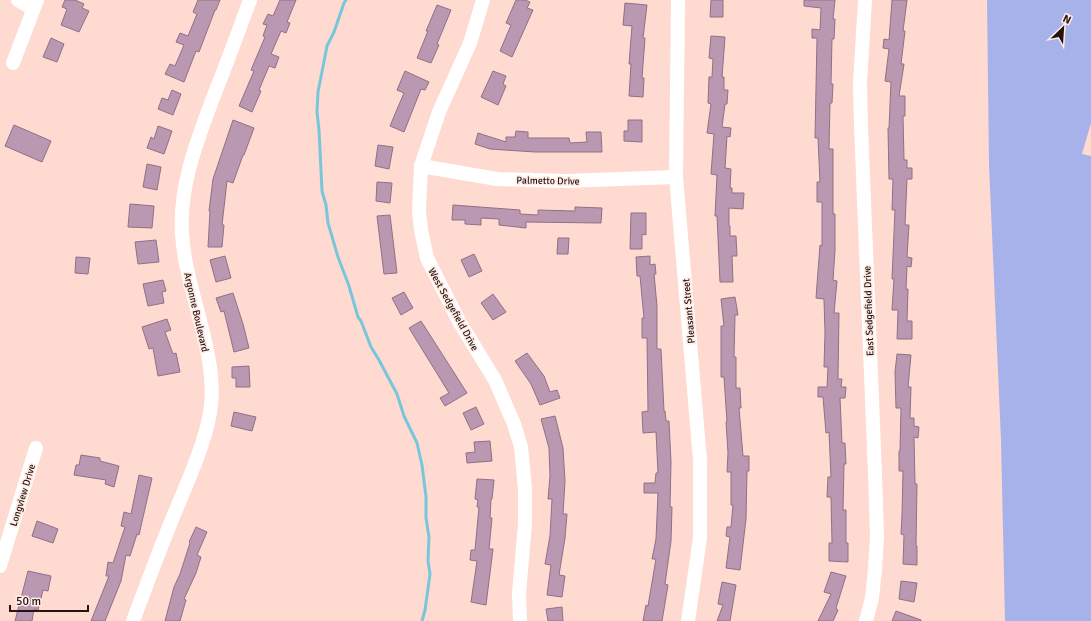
<svg xmlns="http://www.w3.org/2000/svg" width="1091" height="621" font-family="Signika,sans-serif">
<rect width="100%" height="100%" fill="#fedad1"/>
<path fill="#a7b2ea" d="M 987,0 L 1091,0 L 1091,123 L 1082,154 L 1091,156 L 1091,621 L 1005,621 L 1001,440 L 989,165 Z"/>
<g fill="none" stroke-linecap="round" stroke-linejoin="round">
<path stroke="#79c6da" stroke-width="3" d="M 346,0 L 344,3 L 334,32 L 327,46 L 318,92 L 317,112 L 319,130 L 322,191 L 326,205 L 328,223 L 338,257 L 349,286 L 358,317 L 361,321 L 371,347 L 379,360 L 397,394 L 404,416 L 417,443 L 422,465 L 426,497 L 426,518 L 429,537 L 428,561 L 430,574 L 425,610 L 422,621"/>
</g>
<g fill="#ba98b1" stroke="#907087">
<path d="M 65,0 L 75,0 L 84,4 L 82,8 L 89,11 L 79,32 L 61,25 L 67,9 L 62,7 Z"/>
<path d="M 198,0 L 220,0 L 216,10 L 215,10 L 199,52 L 196,51 L 184,82 L 165,74 L 170,64 L 175,66 L 184,45 L 176,42 L 180,33 L 188,36 L 197,14 L 193,12 Z"/>
<path d="M 280,0 L 296,0 L 287,22 L 290,23 L 286,33 L 281,31 L 271,54 L 279,57 L 275,68 L 269,66 L 259,90 L 261,91 L 252,112 L 239,106 L 254,71 L 251,70 L 265,37 L 263,36 L 267,25 L 263,24 L 268,14 L 273,16 Z"/>
<path d="M 516,0 L 525,0 L 530,2 L 527,8 L 533,10 L 512,57 L 500,51 L 511,25 L 506,23 Z"/>
<path d="M 711,0 L 723,0 L 723,17 L 710,17 Z"/>
<path d="M 804,0 L 835,0 L 833,19 L 835,19 L 834,39 L 832,39 L 831,84 L 833,84 L 832,103 L 830,103 L 829,149 L 833,149 L 833,214 L 835,214 L 835,250 L 833,280 L 837,281 L 834,313 L 839,313 L 838,379 L 842,379 L 841,387 L 846,387 L 845,398 L 840,398 L 842,443 L 845,443 L 846,464 L 844,464 L 843,510 L 846,510 L 846,543 L 848,543 L 848,562 L 829,561 L 829,543 L 832,543 L 831,497 L 827,497 L 828,477 L 831,477 L 829,432 L 826,433 L 823,397 L 818,397 L 818,387 L 827,387 L 828,367 L 824,367 L 825,333 L 824,299 L 816,298 L 820,245 L 822,246 L 822,202 L 817,202 L 817,182 L 820,182 L 818,138 L 815,138 L 817,38 L 812,38 L 812,29 L 820,30 L 821,8 L 804,6 Z"/>
<path d="M 892,0 L 907,0 L 903,31 L 905,31 L 901,64 L 904,64 L 899,96 L 905,96 L 905,116 L 903,116 L 904,160 L 907,160 L 907,168 L 912,168 L 912,179 L 907,179 L 905,225 L 909,225 L 907,257 L 912,258 L 911,267 L 907,266 L 906,289 L 908,289 L 907,321 L 912,321 L 912,339 L 897,339 L 898,310 L 892,310 L 894,279 L 892,279 L 895,210 L 892,210 L 893,179 L 889,179 L 888,128 L 889,128 L 891,82 L 885,81 L 889,49 L 883,48 L 884,39 L 889,40 Z"/>
<path d="M 625,3 L 647,5 L 643,38 L 645,38 L 642,78 L 644,78 L 643,97 L 629,96 L 631,64 L 629,64 L 632,26 L 623,25 Z"/>
<path d="M 437,5 L 451,10 L 437,44 L 439,45 L 431,63 L 417,58 L 428,31 L 426,31 Z"/>
<path d="M 711,36 L 725,37 L 722,77 L 724,77 L 724,90 L 728,90 L 727,104 L 725,104 L 722,127 L 731,128 L 730,137 L 727,136 L 725,168 L 731,169 L 730,188 L 732,188 L 732,193 L 744,193 L 743,209 L 729,208 L 729,226 L 730,226 L 730,236 L 736,236 L 737,256 L 732,256 L 733,282 L 720,282 L 717,216 L 715,216 L 717,175 L 711,174 L 714,134 L 707,133 L 711,104 L 708,103 L 709,77 L 712,77 L 713,59 L 709,58 Z"/>
<path d="M 51,38 L 64,44 L 57,62 L 43,57 Z"/>
<path d="M 405,71 L 429,82 L 425,90 L 421,89 L 404,132 L 390,126 L 404,93 L 397,90 Z"/>
<path d="M 493,71 L 506,76 L 503,84 L 506,86 L 498,105 L 481,97 Z"/>
<path d="M 172,90 L 181,94 L 173,115 L 158,109 L 162,98 L 168,100 Z"/>
<path d="M 233,120 L 254,128 L 244,155 L 243,155 L 233,183 L 227,181 L 222,225 L 224,225 L 222,247 L 208,247 L 210,211 L 209,211 L 213,179 Z"/>
<path d="M 628,120 L 642,120 L 642,142 L 624,141 L 624,131 L 628,131 Z"/>
<path d="M 14,125 L 51,141 L 42,162 L 5,146 Z"/>
<path d="M 158,126 L 172,131 L 164,154 L 147,148 L 151,137 L 154,139 Z"/>
<path d="M 516,131 L 528,132 L 528,138 L 569,138 L 570,143 L 587,142 L 586,132 L 601,132 L 602,152 L 535,152 L 490,149 L 475,144 L 478,133 L 506,142 L 506,137 L 515,137 Z"/>
<path d="M 378,145 L 393,147 L 389,169 L 375,166 Z"/>
<path d="M 147,164 L 161,167 L 157,190 L 143,187 Z"/>
<path d="M 377,182 L 392,183 L 390,203 L 376,201 Z"/>
<path d="M 130,204 L 154,206 L 152,228 L 128,227 Z"/>
<path d="M 453,205 L 520,210 L 520,214 L 538,215 L 538,210 L 575,211 L 575,207 L 602,208 L 601,223 L 526,222 L 526,228 L 499,225 L 499,219 L 481,218 L 481,225 L 465,224 L 465,220 L 452,220 Z"/>
<path d="M 631,213 L 646,213 L 646,235 L 642,234 L 642,249 L 630,249 Z"/>
<path d="M 390,215 L 397,273 L 384,274 L 377,216 Z"/>
<path d="M 558,238 L 569,238 L 568,254 L 557,254 Z"/>
<path d="M 156,240 L 159,262 L 138,264 L 135,242 Z"/>
<path d="M 474,254 L 482,271 L 469,277 L 461,260 Z"/>
<path d="M 225,256 L 231,278 L 216,282 L 210,260 Z"/>
<path d="M 650,256 L 650,265 L 655,264 L 656,274 L 654,274 L 657,306 L 657,349 L 661,349 L 664,411 L 665,411 L 666,421 L 669,421 L 671,462 L 670,507 L 672,507 L 671,541 L 665,584 L 668,585 L 662,621 L 643,621 L 646,605 L 648,606 L 656,559 L 652,559 L 656,539 L 658,493 L 644,493 L 644,483 L 655,483 L 656,473 L 658,473 L 656,432 L 643,433 L 642,412 L 648,411 L 647,338 L 642,338 L 642,318 L 644,318 L 640,276 L 637,276 L 636,257 Z"/>
<path d="M 76,257 L 90,258 L 88,274 L 75,273 Z"/>
<path d="M 163,280 L 166,291 L 162,292 L 164,303 L 148,306 L 143,284 Z"/>
<path d="M 404,292 L 413,308 L 401,315 L 392,298 Z"/>
<path d="M 233,293 L 243,324 L 249,348 L 234,352 L 224,311 L 221,312 L 216,298 Z"/>
<path d="M 493,294 L 506,312 L 493,320 L 481,303 Z"/>
<path d="M 735,297 L 738,315 L 735,315 L 734,357 L 736,357 L 736,388 L 740,388 L 741,408 L 739,408 L 743,456 L 749,456 L 749,471 L 747,471 L 746,519 L 740,570 L 726,568 L 730,537 L 726,536 L 727,527 L 731,527 L 733,505 L 731,505 L 731,472 L 727,472 L 728,453 L 726,422 L 727,422 L 724,377 L 721,377 L 721,326 L 724,326 L 721,299 Z"/>
<path d="M 167,319 L 171,330 L 165,332 L 173,354 L 176,353 L 180,372 L 158,376 L 153,348 L 149,349 L 142,327 Z"/>
<path d="M 421,321 L 467,393 L 445,406 L 440,398 L 449,393 L 409,328 Z"/>
<path d="M 527,353 L 544,376 L 550,392 L 557,390 L 560,398 L 540,405 L 531,384 L 515,361 Z"/>
<path d="M 897,354 L 911,355 L 908,387 L 911,387 L 910,418 L 914,418 L 914,426 L 919,427 L 918,438 L 914,437 L 915,484 L 917,484 L 916,546 L 917,546 L 917,565 L 903,564 L 904,535 L 901,534 L 902,515 L 903,471 L 899,471 L 899,451 L 900,451 L 901,408 L 896,408 L 895,372 Z"/>
<path d="M 249,366 L 250,387 L 236,387 L 236,378 L 232,378 L 232,367 Z"/>
<path d="M 476,407 L 484,424 L 471,430 L 463,413 Z"/>
<path d="M 234,412 L 256,417 L 252,431 L 231,426 Z"/>
<path d="M 555,416 L 563,448 L 565,481 L 563,514 L 567,514 L 565,538 L 559,575 L 565,576 L 562,597 L 547,595 L 551,565 L 545,564 L 550,536 L 552,499 L 548,499 L 550,476 L 549,448 L 541,419 Z"/>
<path d="M 490,441 L 492,461 L 467,463 L 466,453 L 475,452 L 474,442 Z"/>
<path d="M 81,455 L 100,458 L 100,461 L 119,466 L 114,487 L 105,484 L 106,480 L 74,475 L 76,465 L 79,465 Z"/>
<path d="M 139,475 L 152,478 L 139,535 L 137,534 L 130,556 L 126,555 L 121,581 L 105,621 L 91,621 L 109,576 L 106,576 L 108,562 L 113,563 L 125,527 L 121,526 L 124,512 L 131,514 Z"/>
<path d="M 477,479 L 494,480 L 492,499 L 491,499 L 490,518 L 492,518 L 489,549 L 493,549 L 486,605 L 471,602 L 477,561 L 470,560 L 471,550 L 475,550 L 479,507 L 477,507 L 478,500 L 475,499 Z"/>
<path d="M 37,521 L 58,529 L 53,543 L 32,536 Z"/>
<path d="M 196,527 L 207,532 L 197,555 L 201,557 L 196,573 L 184,599 L 186,600 L 180,621 L 165,621 L 174,587 L 180,574 L 190,543 L 189,542 Z"/>
<path d="M 28,571 L 51,576 L 48,591 L 43,590 L 38,610 L 34,609 L 32,621 L 15,621 Z"/>
<path d="M 831,572 L 846,576 L 836,608 L 838,610 L 833,621 L 818,621 L 831,594 L 824,592 Z"/>
<path d="M 901,581 L 917,583 L 914,602 L 899,599 Z"/>
<path d="M 722,582 L 736,585 L 730,621 L 717,621 L 723,605 L 718,604 Z"/>
<path d="M 562,607 L 563,621 L 548,621 L 546,609 Z"/>
<path d="M 896,611 L 921,620 L 921,621 L 892,621 Z"/>
</g>
<g fill="none" stroke-linecap="round" stroke-linejoin="round">
<g stroke="#fff" stroke-width="14">
<path d="M 18,0 L 33,9"/>
<path d="M 483,0 L 470,43 L 439,112 L 421,166 L 419,211 L 421,230 L 427,258 L 460,323 L 495,380 L 514,424 L 521,447 L 525,489 L 525,523 L 519,594 L 520,621"/>
<path d="M 678,0 L 676,177 L 700,460 L 700,538 L 688,621"/>
<path d="M 865,0 L 860,83 L 861,126 L 875,474 L 877,536 L 875,569 L 872,598 L 866,621"/>
<path d="M 13,63 L 37,0"/>
<path d="M 421,166 L 497,179 L 566,181 L 676,177"/>
<path d="M 0,566 L 36,448"/>
<path d="M 133,621 C 146,586 159,551 173,517 C 186,485 204,447 210,413 C 220,357 185,291 182,233 C 179,186 197,141 213,98 C 226,65 238,33 250,0"/>
</g>
</g>
<g text-anchor="middle" stroke-width="3.5" stroke-linejoin="round" paint-order="stroke">
<g font-size="10" fill="#231410" stroke="#ffece7">
<text transform="translate(548 180) rotate(1)" y="4">Palmetto Drive</text>
<text transform="translate(454 309) rotate(61)" y="4">West Sedgefield Drive</text>
<text transform="translate(688 311) rotate(-95)" y="4">Pleasant Street</text>
<text transform="translate(868 311) rotate(-92)" y="4">East Sedgefield Drive</text>
<text transform="translate(197 312) rotate(77)" y="4">Argonne Boulevard</text>
<text transform="translate(22 495) rotate(-73)" y="4">Longview Drive</text>
</g>
</g>
<g transform="translate(1063 28) rotate(25)" stroke="#ffece7" stroke-width="3" paint-order="stroke">
<path d="M0-3L7 15L0 10L-7 15Z" fill="#231410"/>
<text y="-6" font-size="11" font-weight="bold" text-anchor="middle" fill="#231410">N</text>
</g>
<path d="M10 605v6h78v-6" fill="none" stroke="#231410" stroke-width="2"/>
<text x="16" y="605" font-size="12" fill="#231410" stroke="#ffece7" stroke-width="3" paint-order="stroke">50 m</text>
</svg>
